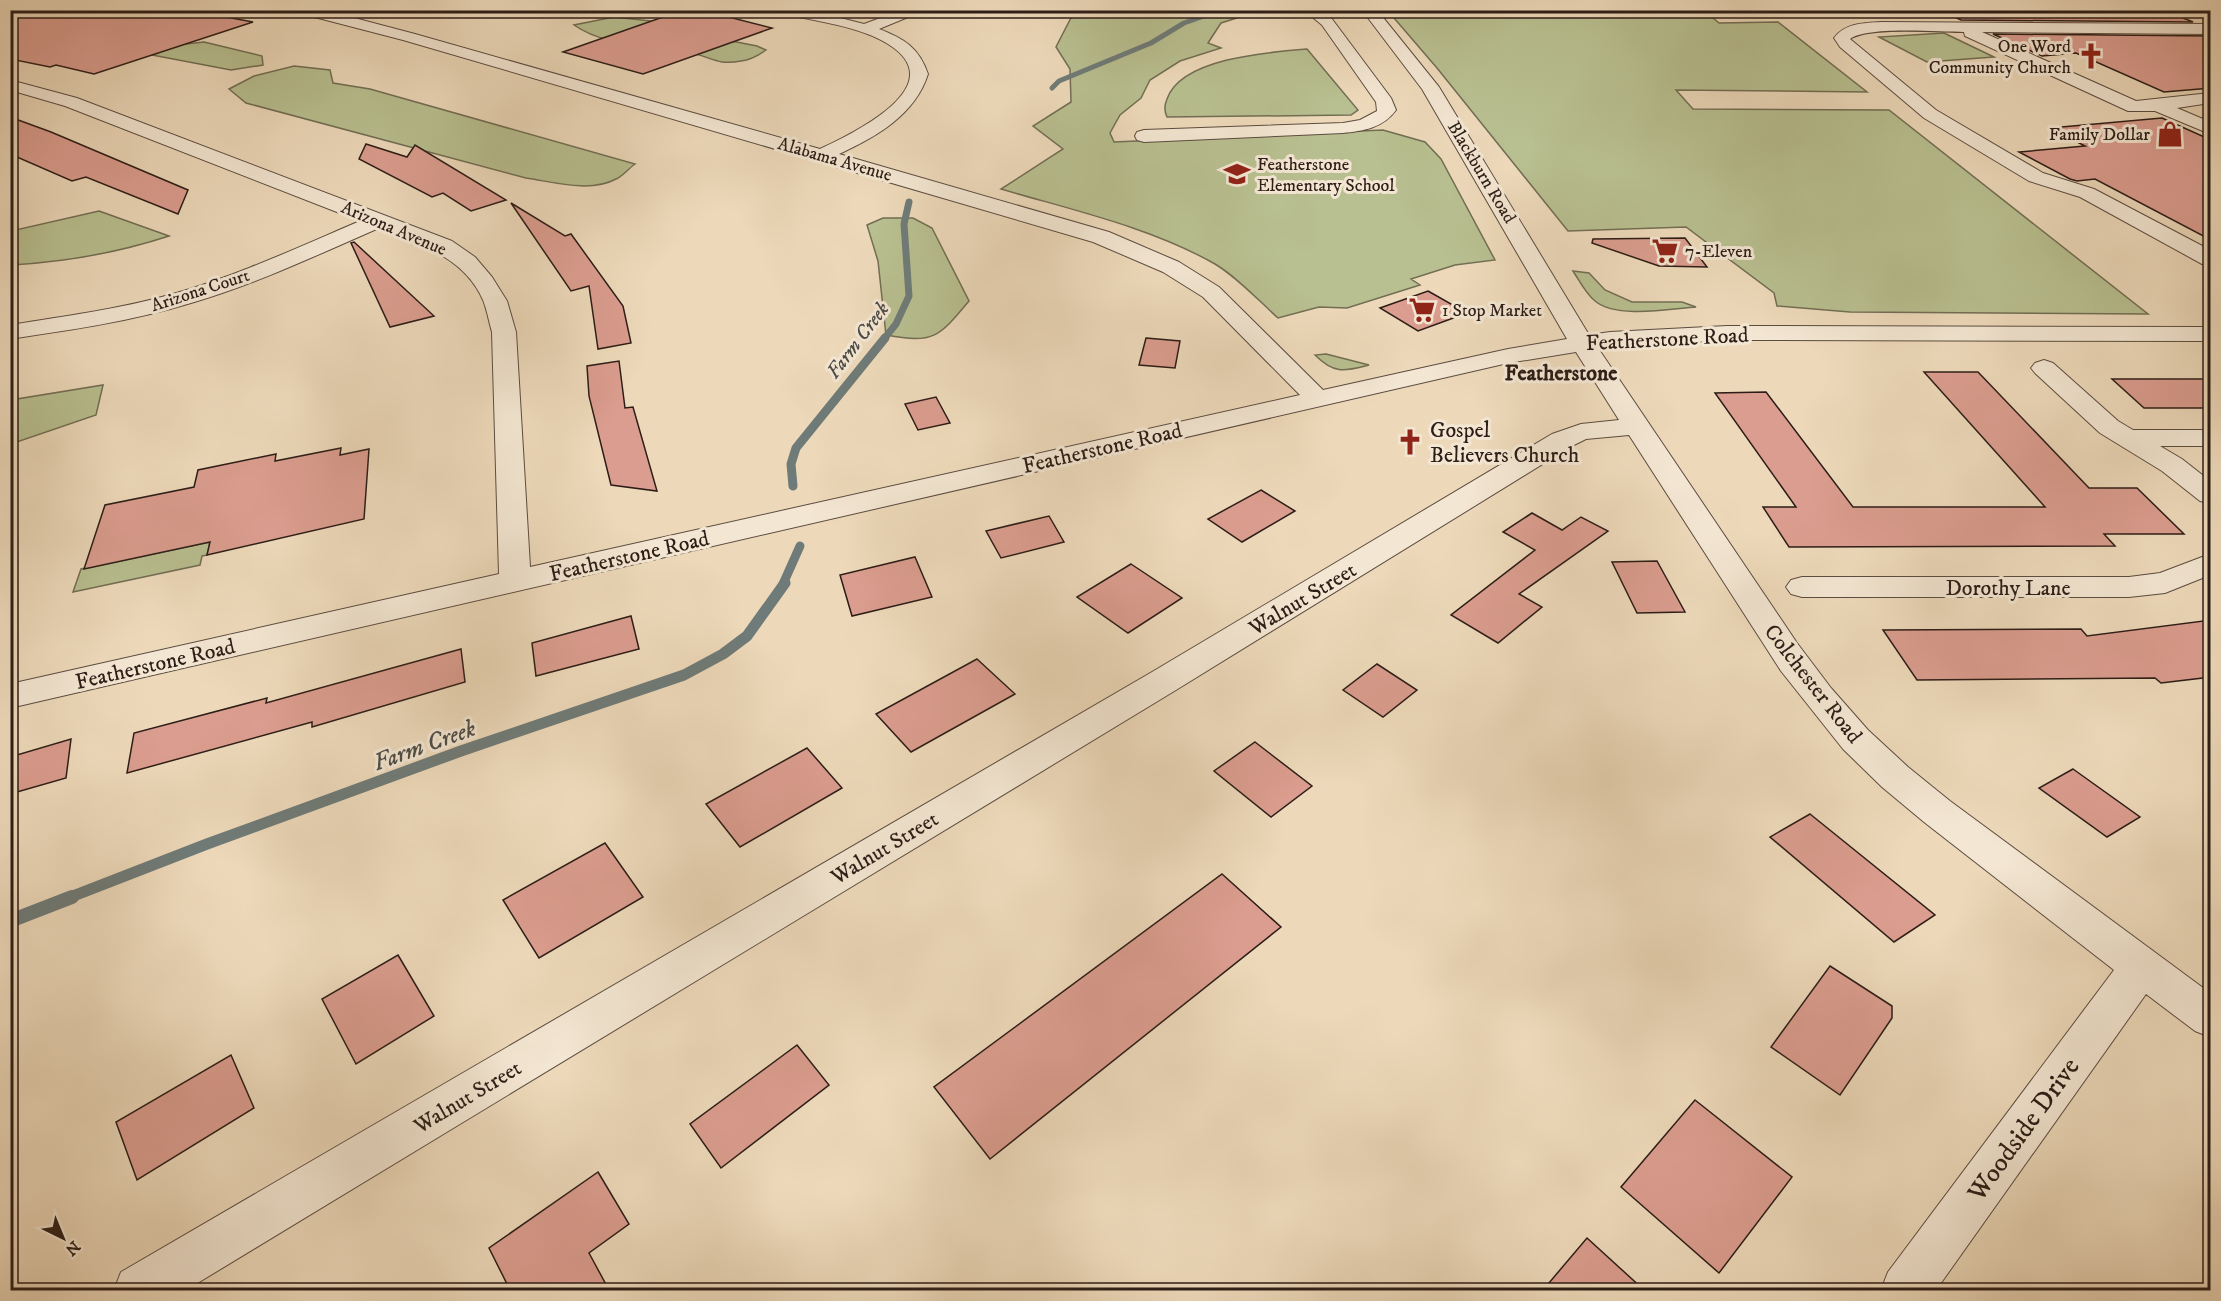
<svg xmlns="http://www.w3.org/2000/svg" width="2221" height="1301" font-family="'IM FELL DW Pica',serif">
<rect width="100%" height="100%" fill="#edd9ba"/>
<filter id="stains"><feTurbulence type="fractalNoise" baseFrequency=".00333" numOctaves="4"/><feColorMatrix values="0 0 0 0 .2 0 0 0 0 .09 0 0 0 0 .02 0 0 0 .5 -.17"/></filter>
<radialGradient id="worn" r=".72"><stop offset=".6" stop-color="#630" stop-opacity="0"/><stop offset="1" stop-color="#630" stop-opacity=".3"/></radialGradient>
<g fill="#b8bf90" stroke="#726e54" stroke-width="1.5">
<path d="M 1124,10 C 1169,20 1214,11 1259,11 L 1221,23 L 1208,43 L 1221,48 L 1180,61 L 1150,80 L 1141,98 L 1120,115 L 1110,133 L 1114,142 L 1383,130 L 1425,142 L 1441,159 L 1495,260 L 1455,265 L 1411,279 L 1420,285 L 1347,308 L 1319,307 L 1278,318 C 1258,300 1238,278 1215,264 C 1150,227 1072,210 1001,189 L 1063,149 L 1033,126 L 1071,102 L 1070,69 L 1056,47 L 1074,12 Z"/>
<path d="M 1704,10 L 1719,23 L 1778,22 L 1867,92 L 1676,90 L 1693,109 L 1889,110 L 2148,314 L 1850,312 L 1777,306 L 1774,293 L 1686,227 L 1568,231 L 1437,68 L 1388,11 Z"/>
<path d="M 614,17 L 651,21 L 670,29 L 757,46 L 766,50 C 758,56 751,60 741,61 C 719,65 714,59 696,54 C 656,42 610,50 574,25 Z"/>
<path d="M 1944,33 L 1994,57 L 1927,62 L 1879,37 Z"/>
<path d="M 204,42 L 262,56 L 263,65 L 231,70 L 152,55 L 177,45 Z"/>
<path d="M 1307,49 L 1358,110 L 1351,115 L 1167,117 C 1164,111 1164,106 1167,99 C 1181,58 1270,52 1307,49 Z"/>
<path d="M 294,66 L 330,70 L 333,83 L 370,89 L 635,164 C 629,168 623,176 616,179 C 590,193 554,182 526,178 L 246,103 L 229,89 L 254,76 Z"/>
<path d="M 99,211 L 169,236 C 117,253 65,262 11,265 L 11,231 Z"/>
<path d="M 883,218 L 913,218 L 932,228 L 969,301 C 939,337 934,344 886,335 L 878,261 L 867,225 Z"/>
<path d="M 1573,271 L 1589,273 L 1605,290 L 1632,302 L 1682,302 L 1696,307 C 1669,309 1617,319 1595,301 C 1586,294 1579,280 1573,271 Z"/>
<path d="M 1326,354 L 1369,365 C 1345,371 1335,375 1315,355 Z"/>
<path d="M 103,385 L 96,415 L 11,444 L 11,400 Z"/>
<path d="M 210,542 L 207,555 L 202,556 L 200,565 L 73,592 L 81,569 Z"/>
</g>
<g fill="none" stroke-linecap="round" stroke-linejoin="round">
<path stroke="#6f7b78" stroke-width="5" d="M 1052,88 L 1059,81 L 1151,43 L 1184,23 L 1221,10"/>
<path stroke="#6f7b78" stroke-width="7" d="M 883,340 L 896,324 L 909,296 L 904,224 L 909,202"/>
<g stroke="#6f7b78" stroke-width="9">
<path d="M 793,486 L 791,464 L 796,448 L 885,338"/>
<path d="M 783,584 L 800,546"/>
</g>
<path stroke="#6f7b78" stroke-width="11" d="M 68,898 L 207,844 L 461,751 L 684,675 L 723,654 L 747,636 L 785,583"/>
<path stroke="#6f7b78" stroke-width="14" d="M 10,921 L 72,897"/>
</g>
<g fill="#db9d8f" stroke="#2c1d17" stroke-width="1.5">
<path d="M 10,10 L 189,10 L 253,22 L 94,74 L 56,65 L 50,67 L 10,59 Z"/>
<path d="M 683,10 L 701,10 L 772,28 L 643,74 L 563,52 Z"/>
<path d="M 1939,10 L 2164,10 L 2193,22 L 1961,20 Z"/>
<path d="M 1993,34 L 2211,36 L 2211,88 L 2164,92 L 2076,53 L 2042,56 Z"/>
<path d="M 10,117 L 51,132 L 188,190 L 178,214 L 86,177 L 72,181 L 10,154 Z"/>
<path d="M 2162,118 L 2211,140 L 2211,240 L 2095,179 L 2077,181 L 2070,179 L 2019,152 L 2085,146 L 2050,128 Z"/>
<path d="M 366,144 L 407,157 L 415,145 L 506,200 L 471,211 L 443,193 L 432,197 L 359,159 Z"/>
<path d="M 511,203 L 565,236 L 571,234 L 623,306 L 631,343 L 598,349 L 589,286 L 571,291 Z"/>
<path d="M 1685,238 L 1707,267 L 1659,266 L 1592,243 L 1593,239 Z"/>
<path d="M 354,242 L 434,316 L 390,327 L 351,243 Z"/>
<path d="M 1428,291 L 1467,313 L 1418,331 L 1380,308 Z"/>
<path d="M 1146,338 L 1180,341 L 1175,368 L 1139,365 Z"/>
<path d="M 619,361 L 625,408 L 633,407 L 657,491 L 611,485 L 589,396 L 587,366 Z"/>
<path d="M 1924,372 L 1978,372 L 2089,488 L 2137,488 L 2184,534 L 2104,534 L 2115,546 L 1789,547 L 1763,507 L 1796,507 L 1715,393 L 1766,392 L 1853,507 L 2045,507 Z"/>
<path d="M 2112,379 L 2211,379 L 2211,408 L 2144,408 Z"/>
<path d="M 936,397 L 950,423 L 918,430 L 905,404 Z"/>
<path d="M 341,448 L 340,455 L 369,449 L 364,519 L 207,555 L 210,542 L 84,569 L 105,505 L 194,487 L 198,470 L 276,454 L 275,461 Z"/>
<path d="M 1261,490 L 1295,511 L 1242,542 L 1208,519 Z"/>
<path d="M 1532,513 L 1562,530 L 1581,517 L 1608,531 L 1519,594 L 1542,607 L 1498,643 L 1451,615 L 1535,550 L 1503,532 Z"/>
<path d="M 1049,516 L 1064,542 L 1001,558 L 986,531 Z"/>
<path d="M 915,557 L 932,597 L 852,616 L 840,575 Z"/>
<path d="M 1657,561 L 1685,612 L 1637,613 L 1612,562 Z"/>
<path d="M 1131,564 L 1182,598 L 1128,633 L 1077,597 Z"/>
<path d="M 631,616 L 639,649 L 536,676 L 532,643 Z"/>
<path d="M 2211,620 L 2211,677 L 2161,683 L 2155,678 L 1917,680 L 1883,630 L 2081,629 L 2087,636 Z"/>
<path d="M 461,649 L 465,682 L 312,727 L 312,722 L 127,773 L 134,733 L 267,698 L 266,703 Z"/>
<path d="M 977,659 L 1015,694 L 911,752 L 876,714 Z"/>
<path d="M 1377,664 L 1417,690 L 1383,717 L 1343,690 Z"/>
<path d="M 71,739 L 66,778 L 10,794 L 10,757 Z"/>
<path d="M 1255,742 L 1312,786 L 1271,817 L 1214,771 Z"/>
<path d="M 807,748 L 842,788 L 740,847 L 706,804 Z"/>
<path d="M 2073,769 L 2140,817 L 2107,837 L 2039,788 Z"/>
<path d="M 1810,814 L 1935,915 L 1894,942 L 1770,837 Z"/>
<path d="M 605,843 L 643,897 L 539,958 L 503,900 Z"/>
<path d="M 1222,874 L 1281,927 L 990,1159 L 934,1087 Z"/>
<path d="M 398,955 L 434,1016 L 356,1064 L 322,999 Z"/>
<path d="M 1830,966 L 1892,1006 L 1892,1018 L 1840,1095 L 1771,1047 Z"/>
<path d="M 797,1045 L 829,1085 L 721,1168 L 690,1124 Z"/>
<path d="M 231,1055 L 254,1108 L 137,1180 L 116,1122 Z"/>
<path d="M 1695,1100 L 1792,1177 L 1719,1273 L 1621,1187 Z"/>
<path d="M 598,1172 L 629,1224 L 589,1253 L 609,1290 L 510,1290 L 489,1248 Z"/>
<path d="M 1587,1238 L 1644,1290 L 1543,1290 Z"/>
</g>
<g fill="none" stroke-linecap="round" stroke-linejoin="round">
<g stroke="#5c4c40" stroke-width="2">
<g id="minor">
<path d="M 297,10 L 324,10 L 415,34 L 820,149 C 854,133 954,85 888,44 C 857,25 816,22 782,13 L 780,10 L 809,10 L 864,24 L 902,10 L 925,10 L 879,29 C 905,39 919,48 928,74 C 915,115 876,137 839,154 L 1109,232 L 1179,262 L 1219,287 L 1323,390 L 1508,349 L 1567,339 L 1422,89 L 1362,10 L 1377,10 L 1439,87 L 1589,335 L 1610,332 L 1727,326 L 2210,327 L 2210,341 L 1727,340 L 1598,348 L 1797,643 L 1831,688 L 1868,730 L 1908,767 L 1950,801 L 2210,993 L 2210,1037 L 2195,1031 L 2146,994 L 1936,1290 L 1881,1290 L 1888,1272 L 2114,970 L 1924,822 L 1882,787 L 1843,749 L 1781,671 L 1629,435 L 1586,439 L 1572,446 L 1176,690 L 186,1290 L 114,1290 L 121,1272 L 1152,672 L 1552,434 L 1581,424 L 1619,420 L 1576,352 L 1508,363 L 10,708 L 10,684 L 499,574 L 492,332 C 489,322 487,310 483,300 C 464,257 420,244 379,228 C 317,255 256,284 191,303 C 132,321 71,330 10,339 L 10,325 C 65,316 120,309 173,294 C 237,276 299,247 360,221 L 65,106 L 10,90 L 10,80 L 77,98 L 452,241 L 475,257 L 492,277 L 507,301 L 516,332 L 530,567 L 1300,395 L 1203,297 L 1163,272 L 1093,242 L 403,40 L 299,13 Z"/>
<path d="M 1304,10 L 1321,10 L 1332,19 L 1391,98 L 1396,110 C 1383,128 1363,131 1343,133 L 1144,142 L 1137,140 L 1135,136 L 1137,132 L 1144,130 L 1343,123 L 1360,120 L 1377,111 L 1376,102 L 1322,25 Z"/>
<path d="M 1881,22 L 2210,24 L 2210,34 L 1982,32 L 2136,101 L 2210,93 L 2210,103 L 2177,108 L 2210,122 L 2210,134 L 2155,111 L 2128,111 L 1965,36 L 1964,32 C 1939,32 1868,26 1850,39 L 1936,110 L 2043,173 L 2094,189 L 2210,250 L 2210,265 L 2202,264 L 2080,197 L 2029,181 L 1924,118 L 1840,47 L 1834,38 C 1845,23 1864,23 1881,22 Z"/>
<path d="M 2044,360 L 2053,363 L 2118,421 L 2133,430 L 2210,430 L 2210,446 L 2160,446 L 2182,459 L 2210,481 L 2210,503 L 2200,501 L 2162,471 L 2100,433 L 2035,373 L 2031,368 L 2035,363 Z"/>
<path d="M 2210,554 L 2210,575 L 2165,593 L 2129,597 L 1802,597 L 1791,594 L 1786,587 L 1791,580 L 1802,577 L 2129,577 L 2160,573 Z"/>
</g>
</g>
<use href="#minor" fill="#f3e6d2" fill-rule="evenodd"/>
</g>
<defs>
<g id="church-bare" transform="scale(2.07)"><path d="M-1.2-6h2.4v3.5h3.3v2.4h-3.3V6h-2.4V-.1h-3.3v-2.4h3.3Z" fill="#8f2418" stroke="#f3e6d2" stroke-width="2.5" paint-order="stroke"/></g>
<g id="shop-bare" transform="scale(2.07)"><path d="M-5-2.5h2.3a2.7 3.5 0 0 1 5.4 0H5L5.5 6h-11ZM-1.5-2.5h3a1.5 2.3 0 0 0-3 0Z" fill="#8f2418" stroke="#f3e6d2" stroke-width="2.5" paint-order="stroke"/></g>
<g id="school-bare" transform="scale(2.07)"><path d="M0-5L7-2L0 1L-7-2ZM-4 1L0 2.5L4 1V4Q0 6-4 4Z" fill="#8f2418" stroke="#f3e6d2" stroke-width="2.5" paint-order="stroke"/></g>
<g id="supermarket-bare" transform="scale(2.07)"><path d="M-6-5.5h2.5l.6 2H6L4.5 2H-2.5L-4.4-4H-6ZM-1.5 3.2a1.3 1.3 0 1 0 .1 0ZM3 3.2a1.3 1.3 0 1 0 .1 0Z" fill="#8f2418" stroke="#f3e6d2" stroke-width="2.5" paint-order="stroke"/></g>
</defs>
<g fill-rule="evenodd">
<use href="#church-bare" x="2091" y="56"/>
<use href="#shop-bare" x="2170" y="134"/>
<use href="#school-bare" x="1237" y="174"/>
<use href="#supermarket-bare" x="1665" y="251"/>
<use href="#supermarket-bare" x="1422" y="310"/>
<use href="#church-bare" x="1410" y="442"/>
</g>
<g text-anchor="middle" stroke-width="6" stroke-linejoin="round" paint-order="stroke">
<g font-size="18" fill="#2c1d17" stroke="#f3e6d2" text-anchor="start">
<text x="2071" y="52" text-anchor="end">One Word<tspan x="2071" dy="21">Community Church</tspan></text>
<text x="2150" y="140" text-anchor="end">Family Dollar</text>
<text x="1257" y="170">Featherstone<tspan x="1257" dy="21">Elementary School</tspan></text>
<text x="1685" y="257">7-Eleven</text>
<text x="1442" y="316">1 Stop Market</text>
</g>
<g font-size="18" fill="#2c1d17" stroke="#f3e6d2">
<text transform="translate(835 159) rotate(16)" y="6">Alabama Avenue</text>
<text transform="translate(1482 172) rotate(59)" y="6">Blackburn Road</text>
<text transform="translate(394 228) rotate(23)" y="6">Arizona Avenue</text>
<text transform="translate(200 290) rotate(-18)" y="6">Arizona Court</text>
</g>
<g font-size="20" font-style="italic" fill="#4d4c47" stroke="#f3e6d2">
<text transform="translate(857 340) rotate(-53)" y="7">Farm Creek</text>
</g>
<g font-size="22" fill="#2c1d17" stroke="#f3e6d2">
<text transform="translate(1667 338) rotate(-3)" y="8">Featherstone Road</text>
<text transform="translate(1102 447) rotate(-13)" y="8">Featherstone Road</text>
<text transform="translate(629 555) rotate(-13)" y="8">Featherstone Road</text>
<text x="2008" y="595">Dorothy Lane</text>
<text transform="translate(1302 598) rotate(-31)" y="8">Walnut Street</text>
<text transform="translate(155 663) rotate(-13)" y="8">Featherstone Road</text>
<text transform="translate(1814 683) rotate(52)" y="8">Colchester Road</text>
<text transform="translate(884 847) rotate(-31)" y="8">Walnut Street</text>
<text transform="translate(467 1096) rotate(-31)" y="8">Walnut Street</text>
</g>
<g font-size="22" font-weight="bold" fill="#2c1d17" stroke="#f3e6d2">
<text x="1561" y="380">Featherstone</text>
</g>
<g font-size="22" fill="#2c1d17" stroke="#f3e6d2" text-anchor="start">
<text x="1430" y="437">Gospel<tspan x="1430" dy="25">Believers Church</tspan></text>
</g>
<g font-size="24" font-style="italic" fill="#4d4c47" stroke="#f3e6d2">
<text transform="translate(424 745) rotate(-20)" y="8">Farm Creek</text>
</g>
<g font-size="27" fill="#2c1d17" stroke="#f3e6d2">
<text transform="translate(2023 1129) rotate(-54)" y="9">Woodside Drive</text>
</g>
</g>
<rect width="2221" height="1301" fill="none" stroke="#edd9ba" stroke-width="36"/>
<rect x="12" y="12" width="2197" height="1277" fill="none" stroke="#2c1d17" stroke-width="3"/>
<rect x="18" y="18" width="2185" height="1265" fill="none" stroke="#2c1d17" stroke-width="1.5"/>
<g transform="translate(63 1238) rotate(137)" stroke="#f3e6d2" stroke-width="4.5" paint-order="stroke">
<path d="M0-4.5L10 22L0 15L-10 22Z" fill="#2c1d17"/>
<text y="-9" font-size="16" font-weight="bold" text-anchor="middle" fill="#2c1d17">N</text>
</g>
<rect width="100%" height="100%" filter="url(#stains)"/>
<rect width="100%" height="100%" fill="url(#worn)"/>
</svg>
